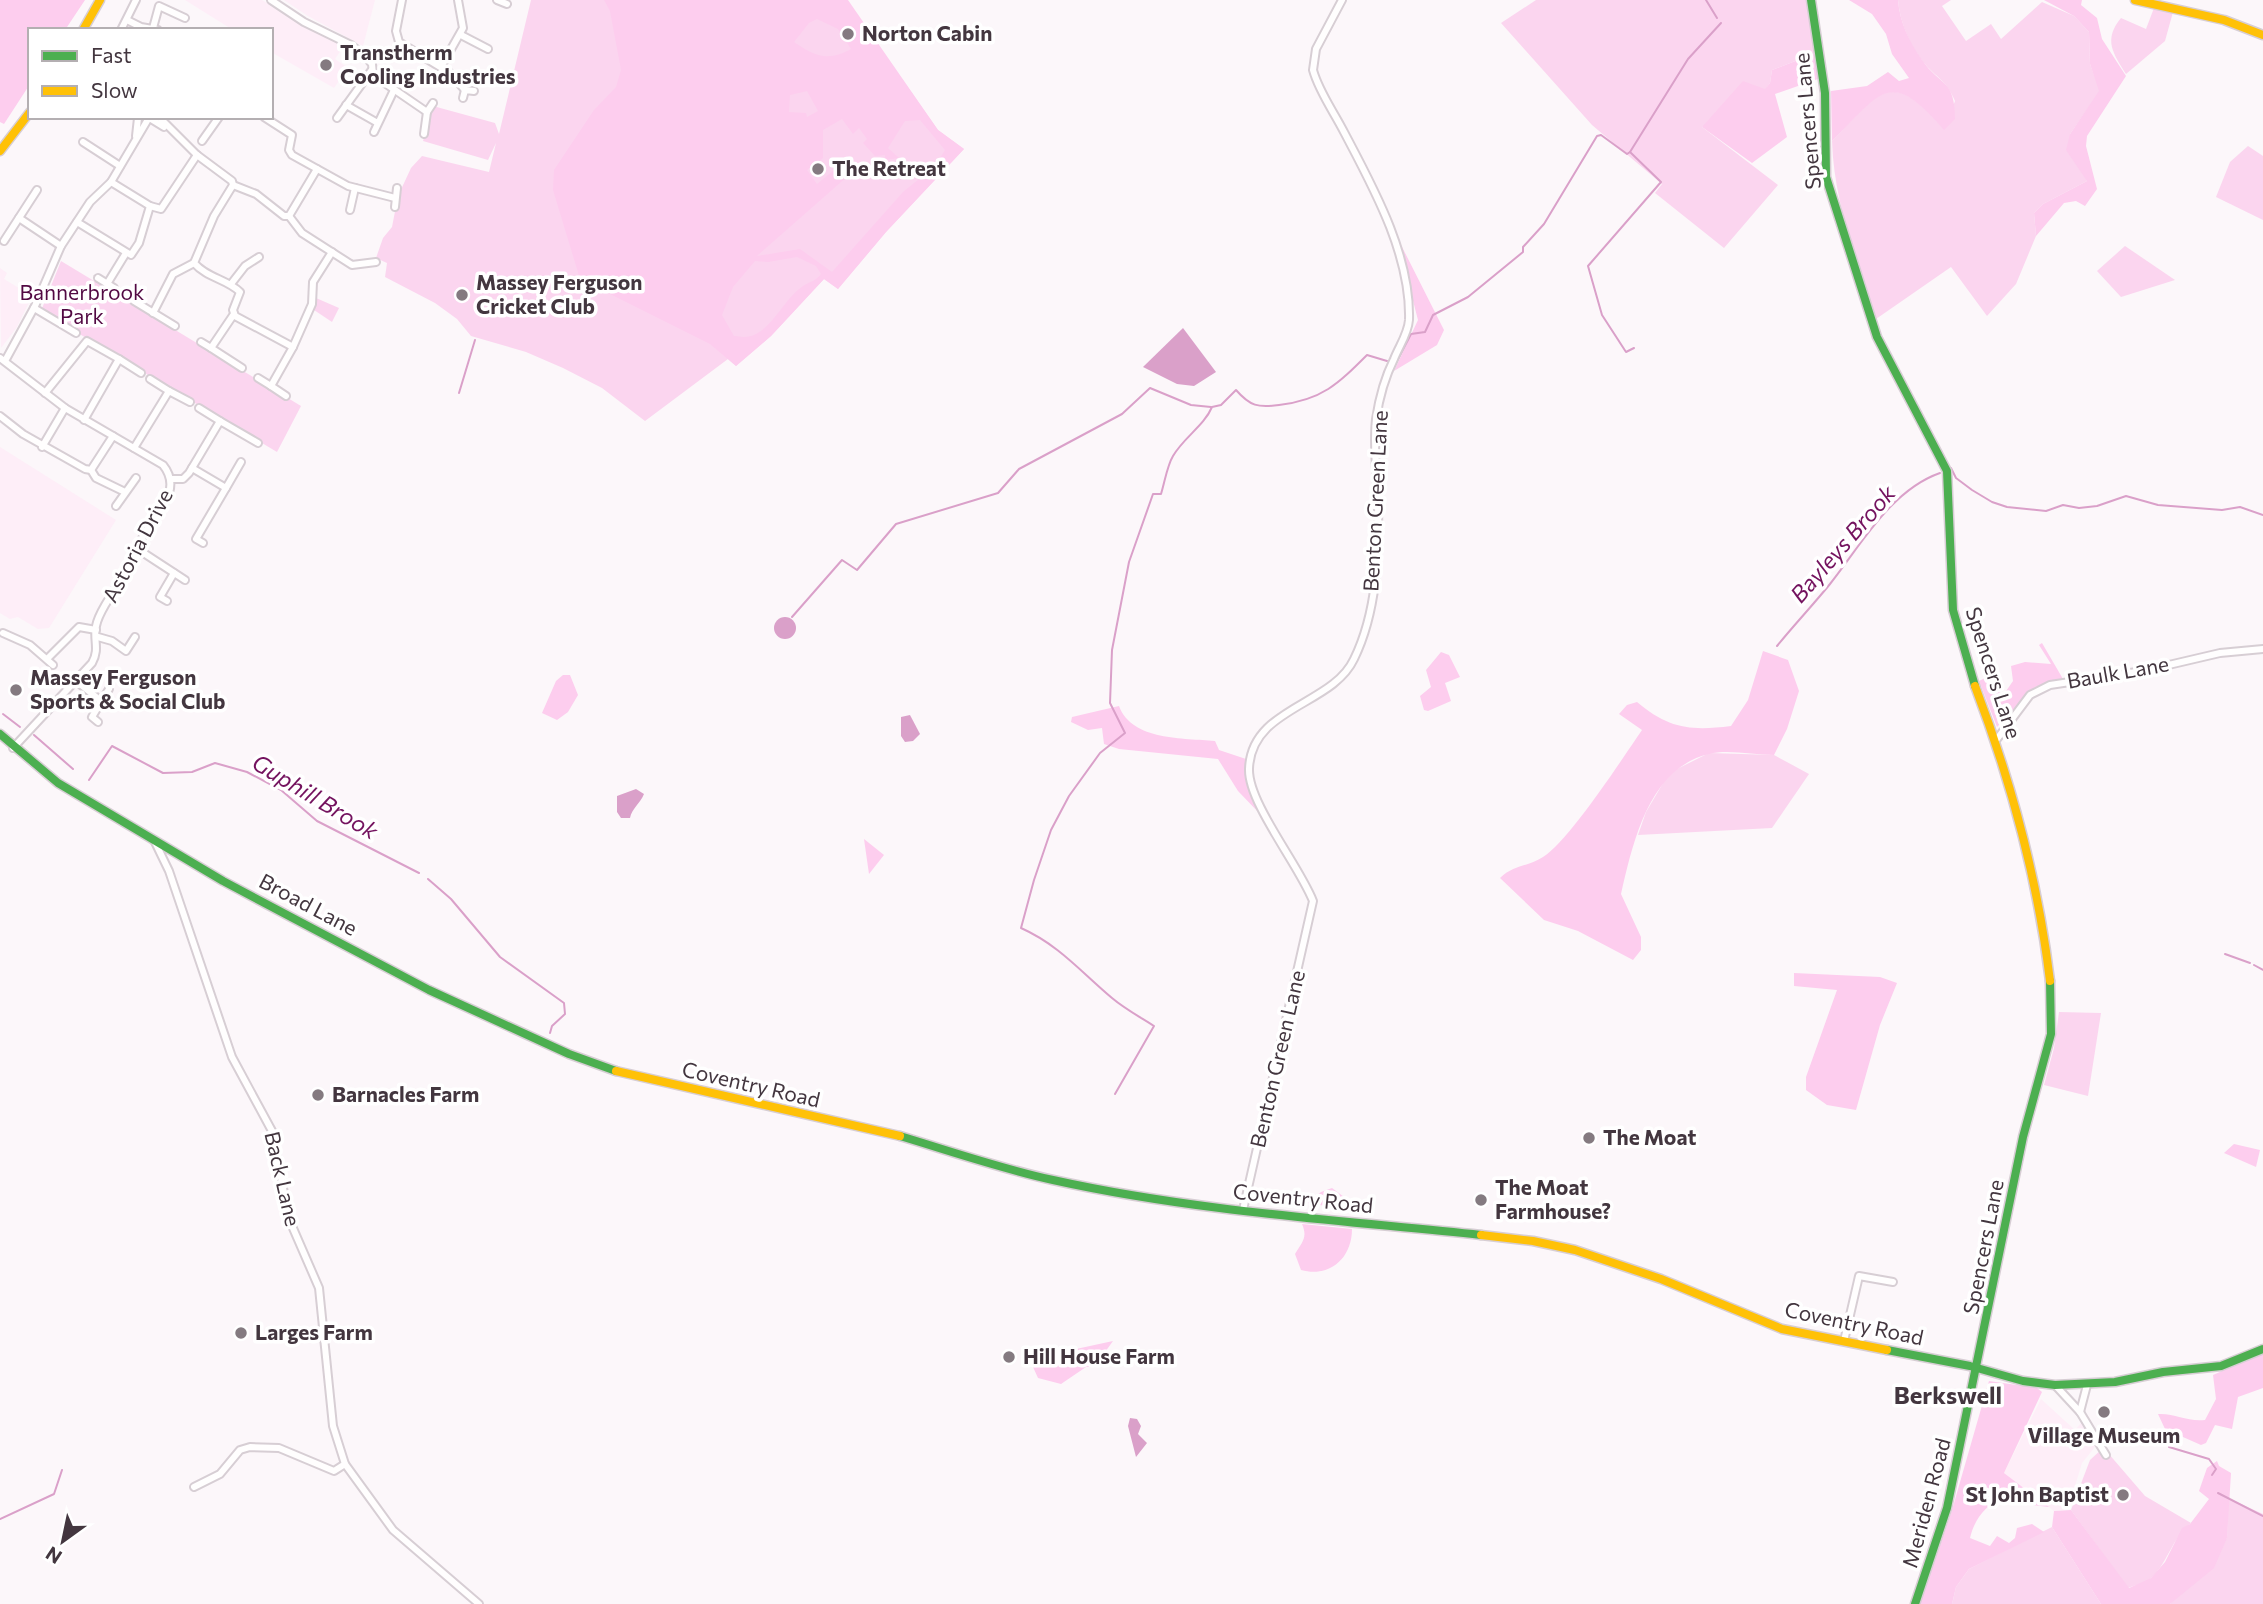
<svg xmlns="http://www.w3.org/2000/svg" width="2263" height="1604" font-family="Commissioner,sans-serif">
<rect width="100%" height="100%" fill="#fcf7fa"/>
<g fill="#feeef8">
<path d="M 185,0 L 262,0 L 321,35 L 345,44 L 335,59 L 348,68 L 334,88 L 271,52 L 271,30 L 233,30 Z"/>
<path d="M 284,0 L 375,0 L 363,46 L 308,16 Z"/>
<path d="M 0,268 L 7,273 L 4,279 L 32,296 L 17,327 L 1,348 Z"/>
<path d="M 0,447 L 116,520 L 49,628 L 38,629 L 18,617 L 10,619 L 0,613 Z"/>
<path d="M 2041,1399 L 2075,1430 L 2083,1421 L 2098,1443 L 2082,1463 L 2068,1509 L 2054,1511 L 2004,1473 Z"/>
</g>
<g fill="#fbd5ef">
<path d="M 531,0 L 832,0 L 873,38 L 938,130 L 964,149 L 886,232 L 838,289 L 824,279 L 771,336 L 736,366 L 728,359 L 645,421 L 602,388 L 563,368 L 526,352 L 471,336 L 457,319 L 435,303 L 385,277 L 387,263 L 376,258 L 383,238 L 392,227 L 398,196 L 411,168 L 422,156 L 489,172 L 496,143 L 488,160 L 423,141 L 433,106 L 495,123 L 499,134 Z"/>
<path d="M 1536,0 L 1806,0 L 1816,53 L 1772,70 L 1770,83 L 1765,90 L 1702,127 L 1778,185 L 1724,248 L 1655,193 L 1662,184 L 1592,125 L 1501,23 Z"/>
<path d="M 1898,0 L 1951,0 L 1942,6 L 1966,41 L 1991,24 L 2001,39 L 2042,2 L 2074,16 L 2089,32 L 2090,64 L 2100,91 L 2070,134 L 2087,181 L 2043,204 L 2034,213 L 2036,236 L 2016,284 L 1987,316 L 1951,267 L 1876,319 C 1857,260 1834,204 1832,141 C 1880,92 1889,66 1944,129 L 1955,101 C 1946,80 1937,78 1923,62 C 1909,44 1900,22 1898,0 Z"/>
<path d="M 2154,8 L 2173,12 L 2165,41 L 2126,74 C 2113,53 2103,40 2121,18 L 2146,29 Z"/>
<path d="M 2248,146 L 2263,156 L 2263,220 L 2216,197 L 2230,162 Z"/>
<path d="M 2125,246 L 2175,280 L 2121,297 L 2097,271 Z"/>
<path d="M 61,261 L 301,406 L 277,452 L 41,311 Z"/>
<path d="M 316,298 L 339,308 L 332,322 L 314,310 Z"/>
<path d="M 1709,753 L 1774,755 L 1809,774 L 1772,828 L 1638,835 L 1646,812 L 1669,773 Z"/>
<path d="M 2059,1012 L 2101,1013 L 2088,1096 L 2044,1085 L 2054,1048 Z"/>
<path d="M 2101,1450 L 2108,1453 L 2145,1496 L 2191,1523 C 2172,1537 2168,1564 2149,1580 C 2143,1584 2135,1585 2128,1588 L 2071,1510 L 2090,1460 Z"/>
<path d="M 2228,1498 L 2263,1514 L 2263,1604 L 2170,1604 L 2227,1538 Z"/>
<path d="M 2052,1527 L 2101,1604 L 1952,1604 L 1956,1587 L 1969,1569 Z"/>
</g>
<g fill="#fdcdee" fill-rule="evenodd">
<path d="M 0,0 L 85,0 L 65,30 L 30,30 L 30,84 L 4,124 L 0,122 Z"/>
<path d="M 604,0 L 848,0 L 938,130 L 964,149 L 886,232 L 838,289 L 824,279 L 771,336 L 736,366 L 710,344 L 580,279 L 553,190 L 554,170 L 594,110 L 616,87 L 621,70 L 610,11 ZM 817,19 L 838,29 L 851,49 C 828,62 814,56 794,42 L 809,23 ZM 807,91 L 818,111 L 807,117 L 806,113 L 789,112 L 790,95 ZM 842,119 L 853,134 L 859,128 L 867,139 L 863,143 L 875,156 L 885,155 L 885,160 L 899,158 L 888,148 L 905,121 L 920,120 L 945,150 L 935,166 L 903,192 L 832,272 L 800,249 L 757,256 L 849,175 L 840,165 L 817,184 L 807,170 L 823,158 L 823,130 ZM 797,257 L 816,266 L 821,274 C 815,282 810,281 803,286 C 785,298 775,324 756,334 C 748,338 742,337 734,336 L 722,315 L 733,287 L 755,261 L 768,262 Z"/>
<path d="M 1849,0 L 1898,0 C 1900,23 1909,41 1922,60 C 1941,87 1955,79 1955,119 L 1944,130 C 1889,66 1881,93 1832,141 L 1831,91 L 1867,86 L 1888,72 L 1899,81 L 1909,78 L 1892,54 L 1886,34 L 1872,14 Z"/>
<path d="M 2044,0 L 2082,0 L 2081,5 L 2097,18 L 2102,39 L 2126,76 L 2087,136 L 2086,146 L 2097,189 L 2085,206 L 2076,201 L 2064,203 L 2036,236 L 2034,213 L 2043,204 L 2087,181 L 2066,150 L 2070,134 L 2099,91 L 2090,64 L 2089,32 L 2074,16 Z"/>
<path d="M 1816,53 L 1818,79 L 1775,94 L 1787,137 L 1752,163 L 1702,127 L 1743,81 L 1765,89 L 1770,83 L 1772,70 Z"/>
<path d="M 1396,235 L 1444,330 L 1437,345 L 1394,371 L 1418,320 Z"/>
<path d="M 2042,643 L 2063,679 L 2035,687 L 1997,727 L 1979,681 L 1985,678 L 1991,680 L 1998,692 L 2004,694 L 2013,681 L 2011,666 L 2025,662 L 2051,664 L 2039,645 Z"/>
<path d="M 1763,651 L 1788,660 L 1799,691 L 1787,729 L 1774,755 C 1754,755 1727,749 1709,754 C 1649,768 1633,842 1621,894 L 1641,937 L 1641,950 L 1633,960 L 1578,931 L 1544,920 L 1500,878 C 1515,864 1528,867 1543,857 C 1569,841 1622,759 1642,730 L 1619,714 L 1627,705 L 1637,702 C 1669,729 1691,731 1731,726 L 1748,700 Z"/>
<path d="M 1441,652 L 1449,655 L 1460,677 L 1445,683 L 1451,701 L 1428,711 L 1424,710 L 1420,696 L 1431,687 L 1426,670 Z"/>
<path d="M 563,675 L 570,675 L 578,695 L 568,712 L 557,720 L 542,713 L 556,681 Z"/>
<path d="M 1119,706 C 1132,741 1184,738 1215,741 L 1219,750 L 1246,759 L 1247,785 L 1263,817 L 1238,791 L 1218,759 L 1119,749 L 1104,744 L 1102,728 L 1088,730 L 1071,722 L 1072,717 Z"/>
<path d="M 864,839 L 884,855 L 869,874 Z"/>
<path d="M 1794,973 L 1880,977 L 1897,983 L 1880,1025 L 1856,1110 L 1827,1105 L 1806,1090 L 1806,1077 L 1837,990 L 1794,986 Z"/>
<path d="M 2234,1144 L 2260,1150 L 2256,1167 L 2224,1153 Z"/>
<path d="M 1332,1188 L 1364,1212 L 1307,1203 L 1321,1192 Z"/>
<path d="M 1302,1224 L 1352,1229 C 1352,1258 1330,1278 1301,1270 L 1295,1254 C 1302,1242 1308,1238 1302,1224 Z"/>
<path d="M 1113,1341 L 1095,1366 L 1086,1367 L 1061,1384 L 1038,1378 L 1033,1367 L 1039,1357 Z"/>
<path d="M 2263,1353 L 2263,1388 L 2238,1397 L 2232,1429 L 2215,1425 L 2206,1443 L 2201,1445 L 2165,1429 L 2158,1414 C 2175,1413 2187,1422 2205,1420 L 2216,1399 L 2213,1375 Z"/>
<path d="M 1989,1381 L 2037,1388 L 2042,1392 L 2004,1473 L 2049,1507 L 2017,1503 L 2003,1495 C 1986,1507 1975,1517 1970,1538 L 1990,1546 L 1997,1536 L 2009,1543 L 2015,1538 L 2017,1528 L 2032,1524 L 2044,1532 L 1969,1569 L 1956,1587 L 1952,1604 L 1920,1604 L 1952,1510 Z"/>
<path d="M 2217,1461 L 2219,1466 L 2231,1473 L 2227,1538 L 2214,1568 L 2170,1604 L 2101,1604 L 2052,1527 L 2054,1511 L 2071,1510 L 2129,1588 L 2151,1578 L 2165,1562 L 2182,1528 L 2190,1524 L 2209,1499 L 2199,1491 L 2207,1468 Z"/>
</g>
<g fill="#daa0c9">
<path d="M 1183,328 L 1216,372 L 1194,386 L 1177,384 L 1143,367 Z"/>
<circle cx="785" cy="628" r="11"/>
<path d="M 910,715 L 920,734 L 913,741 L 905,742 L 901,736 L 901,717 Z"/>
<path d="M 636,789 L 644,794 C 640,804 632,808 630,818 L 621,818 L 617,812 L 617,796 Z"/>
<path d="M 1130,1418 L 1137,1419 L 1141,1426 L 1138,1434 L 1147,1443 L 1136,1457 L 1128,1426 Z"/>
</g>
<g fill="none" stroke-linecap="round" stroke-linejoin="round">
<g stroke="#daa0c9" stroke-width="2">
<path d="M 1706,0 L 1717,18"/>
<path d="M 1630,152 L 1661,182 L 1588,266 L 1602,315 L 1626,352 L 1634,348"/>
<path d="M 1395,365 L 1411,334 L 1425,332 L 1433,315 L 1468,297 L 1523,252 L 1523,247 L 1544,224 L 1597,136 L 1601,135 L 1627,154 L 1630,152 L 1688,59 L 1721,23"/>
<path d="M 459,393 L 475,340"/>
<path d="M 1951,468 L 1956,478 L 1972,490 L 1992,502 L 2007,507 L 2046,511 L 2063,505 L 2079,508 L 2097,506 L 2126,496 L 2158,505 L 2222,510 L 2240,507 L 2263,515"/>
<path d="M 792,617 L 842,560 L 857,570 L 896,524 L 998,493 L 1019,469 L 1122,414 L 1150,388 L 1191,405 L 1211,407"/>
<path d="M 1777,646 C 1794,625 1813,605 1830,584 C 1861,545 1891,490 1940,473"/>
<path d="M 3,714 L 20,727"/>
<path d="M 34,735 L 73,769"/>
<path d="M 89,780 L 112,746 L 163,773 L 192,772 L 215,763 L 247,772 L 281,790 L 317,821 L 419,873"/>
<path d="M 428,879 L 451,899 L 500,957 L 564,1003 L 565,1014 L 552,1026 L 550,1033"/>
<path d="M 2225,954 L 2250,963"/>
<path d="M 2254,965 L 2263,970"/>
<path d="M 1115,1094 L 1154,1026 C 1140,1017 1125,1009 1112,998 C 1081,972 1059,945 1021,928 L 1034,880 L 1051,830 L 1069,796 L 1100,753 L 1125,733 L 1110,703 L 1112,650 L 1129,562 L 1153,494 L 1161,494 C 1165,481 1167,466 1173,456 C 1184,437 1204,426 1212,407 L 1221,405 L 1236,390 C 1250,406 1258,408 1279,405 C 1322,400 1338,384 1367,355 L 1387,361"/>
<path d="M 2169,1447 L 2209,1459 L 2216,1469 L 2212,1475"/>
<path d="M 2218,1493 L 2263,1516"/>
<path d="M 0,1519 L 54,1494 L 62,1470"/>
</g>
<g stroke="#d7ced4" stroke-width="10">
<g id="street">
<path d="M 271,0 L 304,22 L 351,45 L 366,57 L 372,64 L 373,75 L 427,112 L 433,103"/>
<path d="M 402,0 L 396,31 L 399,42 L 450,73 L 465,90"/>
<path d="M 497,0 L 507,4"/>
<path d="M 127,20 L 141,27 L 158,30"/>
<path d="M 153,28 L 159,6 L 185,18"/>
<path d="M 121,30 L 136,0"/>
<path d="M 461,35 L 488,49"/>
<path d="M 441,67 L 463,28 L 458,0"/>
<path d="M 463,98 L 465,90 L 474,91"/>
<path d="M 346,105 L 376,122"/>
<path d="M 159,117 L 197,155 L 232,181 L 233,185 L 214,216 L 194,263 C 207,278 227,279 240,292 L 233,310 L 235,316 L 293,347 L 312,304 L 313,282 L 332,252"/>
<path d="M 264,117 L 292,135 L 289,150 L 292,155 L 348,186 L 395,198"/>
<path d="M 337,118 L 371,71"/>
<path d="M 151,119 L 164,127"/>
<path d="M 374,132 L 394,90"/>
<path d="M 424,134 L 427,112"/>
<path d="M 136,136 L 138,118"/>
<path d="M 202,141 L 219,117"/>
<path d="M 83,142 L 120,166"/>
<path d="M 111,182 L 150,206 L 161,209 L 197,155"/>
<path d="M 233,185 L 256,194 L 284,216 L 289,216 L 317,169"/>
<path d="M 395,207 L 397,188"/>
<path d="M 350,210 L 355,188"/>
<path d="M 289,216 L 302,233 L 352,265 L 376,262"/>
<path d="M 19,218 L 61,246"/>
<path d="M 77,222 L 131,255 L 139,243 L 150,206"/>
<path d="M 4,241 L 37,190"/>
<path d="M 98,278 L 114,288"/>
<path d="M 107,284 L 126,253"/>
<path d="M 231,284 L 245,266 L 259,257"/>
<path d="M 134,301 L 175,326"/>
<path d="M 34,308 L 76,333"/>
<path d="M 153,313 L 173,274 L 194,263"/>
<path d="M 201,342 L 211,348 L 234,314"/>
<path d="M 211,348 L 242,368"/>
<path d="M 0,358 L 65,408 L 163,465 C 184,491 155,513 143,536 C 140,541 141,546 139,551 C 129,572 100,606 96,626 C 93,640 100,649 92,663 L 13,748"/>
<path d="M 119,359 L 141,373"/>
<path d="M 5,361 L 35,306 L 61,246 L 90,202 L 111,182 L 147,121"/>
<path d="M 258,378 L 271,386"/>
<path d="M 169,391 L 190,402"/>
<path d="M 45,393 L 87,341 L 119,359 L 84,420"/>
<path d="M 286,396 L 271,386 L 293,347"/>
<path d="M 199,408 L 220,421"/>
<path d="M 0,416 L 23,434 L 85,469 L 91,470 L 113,436"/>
<path d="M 42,447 L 65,408"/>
<path d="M 134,448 L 169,391 L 150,379"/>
<path d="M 192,468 L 226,488 L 196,539 L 203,543"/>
<path d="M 91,470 L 96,478 L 125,492"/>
<path d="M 172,479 L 183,479 L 189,473 L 220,421 L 258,443"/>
<path d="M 226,488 L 241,462"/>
<path d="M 116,506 L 136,478"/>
<path d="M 139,550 L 185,580"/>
<path d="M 167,601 L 160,597 L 174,573"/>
<path d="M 3,633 L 30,645 L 53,665"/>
<path d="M 98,637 L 112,641 L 126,651 L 135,637"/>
<path d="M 47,659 L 79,627 L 96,630"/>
<path d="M 75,680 L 101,701"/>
<path d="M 98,722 L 92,717 L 109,689"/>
<path d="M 1997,739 L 2030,695 L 2050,685 L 2143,671 L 2220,653 L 2263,649"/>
<path d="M 154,840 L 169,871 L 232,1057 L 272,1131 L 289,1219 L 319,1288 L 333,1426 L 345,1464 L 393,1530 L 479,1604"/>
<path d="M 1243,1210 L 1313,901 C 1299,865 1248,803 1249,769 C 1251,707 1332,706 1354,659 C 1377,612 1379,555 1378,504 C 1377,476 1373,447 1376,419 C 1379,399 1385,377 1394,359 C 1399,346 1408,334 1409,320 C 1411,255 1373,187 1344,132 C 1334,112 1319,92 1313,70 L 1316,49 L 1342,0"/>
<path d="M 1844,1341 L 1859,1276 L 1893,1282"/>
<path d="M 2055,1385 L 2080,1412 L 2106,1455"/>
<path d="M 2080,1412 L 2087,1385"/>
<path d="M 194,1487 L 220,1474 L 240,1450 L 250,1447 L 279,1448 L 334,1471 L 345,1464"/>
</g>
</g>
<g stroke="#d7ced4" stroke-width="11">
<g id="fast">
<path d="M 1811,0 L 1825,93 L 1826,177 L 1877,337 L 1947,471 L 1953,610 L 1975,686"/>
<path d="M 0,734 L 58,783 L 223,881 L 429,990 L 569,1054 L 616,1071"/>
<path d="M 900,1136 C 950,1151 1002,1169 1053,1180 C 1193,1211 1338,1220 1481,1235"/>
<path d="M 1887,1350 L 1970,1366 L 2023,1381 L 2055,1385 L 2115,1382 L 2163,1372 L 2221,1366 L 2263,1349"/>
<path d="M 1915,1604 L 1947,1508 L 2023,1137 L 2051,1034 L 2050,981"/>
</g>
</g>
<g stroke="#d7ced4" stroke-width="11">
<g id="slow">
<path d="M 2135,0 L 2224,20 L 2263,35"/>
<path d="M 83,30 L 100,0"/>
<path d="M 0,151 L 30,112"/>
<path d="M 1975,686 C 2011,781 2038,881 2050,981"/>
<path d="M 616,1071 L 900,1136"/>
<path d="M 1481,1235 L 1533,1241 L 1575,1250 L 1661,1279 L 1782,1329 L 1887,1350"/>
</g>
</g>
<use href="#street" stroke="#fffefe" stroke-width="6"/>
<use href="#fast" stroke="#4caf50" stroke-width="8"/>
<use href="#slow" stroke="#ffc107" stroke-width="8"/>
</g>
<g fill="#847a80" stroke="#fff" stroke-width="2.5">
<circle cx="848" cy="34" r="7"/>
<circle cx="326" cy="65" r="7"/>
<circle cx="818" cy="169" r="7"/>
<circle cx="462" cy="295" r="7"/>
<circle cx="16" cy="690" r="7"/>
<circle cx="318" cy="1095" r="7"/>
<circle cx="1589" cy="1138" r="7"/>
<circle cx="1481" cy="1200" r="7"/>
<circle cx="241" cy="1333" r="7"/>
<circle cx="1009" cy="1357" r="7"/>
<circle cx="2104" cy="1412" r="7"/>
<circle cx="2123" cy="1495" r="7"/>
</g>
<g text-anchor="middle" stroke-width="7" stroke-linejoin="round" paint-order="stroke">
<g font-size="21" font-weight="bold" fill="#43363f" stroke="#fff" text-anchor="start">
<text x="862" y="41">Norton Cabin</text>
<text x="340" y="60">Transtherm<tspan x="340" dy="24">Cooling Industries</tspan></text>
<text x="832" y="176">The Retreat</text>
<text x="476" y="290">Massey Ferguson<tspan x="476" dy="24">Cricket Club</tspan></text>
<text x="30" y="685">Massey Ferguson<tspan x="30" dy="24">Sports &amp; Social Club</tspan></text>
<text x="332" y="1102">Barnacles Farm</text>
<text x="1603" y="1145">The Moat</text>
<text x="1495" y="1195">The Moat<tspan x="1495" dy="24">Farmhouse?</tspan></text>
<text x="255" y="1340">Larges Farm</text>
<text x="1023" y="1364">Hill House Farm</text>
<text x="2104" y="1443" text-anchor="middle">Village Museum</text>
<text x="2109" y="1502" text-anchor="end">St John Baptist</text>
</g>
<g font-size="21" fill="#43363f" stroke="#fff">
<text transform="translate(1808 121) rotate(-95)" y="7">Spencers Lane</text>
<text transform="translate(1376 501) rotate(-87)" y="7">Benton Green Lane</text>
<text transform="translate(138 546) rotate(-62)" y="7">Astoria Drive</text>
<text transform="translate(1993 673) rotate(72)" y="7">Spencers Lane</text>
<text transform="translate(2118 673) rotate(-10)" y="7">Baulk Lane</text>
<text transform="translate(308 905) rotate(28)" y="7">Broad Lane</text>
<text transform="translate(1278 1059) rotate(-77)" y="7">Benton Green Lane</text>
<text transform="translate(751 1085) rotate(13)" y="7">Coventry Road</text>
<text transform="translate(282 1179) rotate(77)" y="7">Back Lane</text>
<text transform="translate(1303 1199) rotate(6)" y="7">Coventry Road</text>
<text transform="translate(1984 1247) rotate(-79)" y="7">Spencers Lane</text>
<text transform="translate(1854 1324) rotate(12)" y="7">Coventry Road</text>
<text transform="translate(1927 1503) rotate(-75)" y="7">Meriden Road</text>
</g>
<g font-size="21" fill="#520943" stroke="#fff">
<text x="82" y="300">Bannerbrook<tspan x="82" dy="24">Park</tspan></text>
</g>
<g font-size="23" font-style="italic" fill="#74135f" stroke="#fff">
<text transform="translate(1843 544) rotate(-49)" y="8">Bayleys Brook</text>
<text transform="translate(315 797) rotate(31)" y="8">Guphill Brook</text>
</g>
<g font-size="24" font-weight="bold" fill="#43363f" stroke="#fff">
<text x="1948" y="1404">Berkswell</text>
</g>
</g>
<rect x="28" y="28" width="245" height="91" fill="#ffffff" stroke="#b4afb2" stroke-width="2"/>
<rect x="42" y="51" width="35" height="10" fill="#4caf50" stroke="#b4afb2" stroke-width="2"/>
<text x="91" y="63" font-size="21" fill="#43363f">Fast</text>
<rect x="42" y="86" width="35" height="10" fill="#ffc107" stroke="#b4afb2" stroke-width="2"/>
<text x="91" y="98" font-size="21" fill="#43363f">Slow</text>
<g transform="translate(63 1541) rotate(213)" stroke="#ffffff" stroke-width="5" paint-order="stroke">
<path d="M0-5L12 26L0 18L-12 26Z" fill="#43363f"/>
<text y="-10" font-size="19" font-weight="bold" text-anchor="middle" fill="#43363f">N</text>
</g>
</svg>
